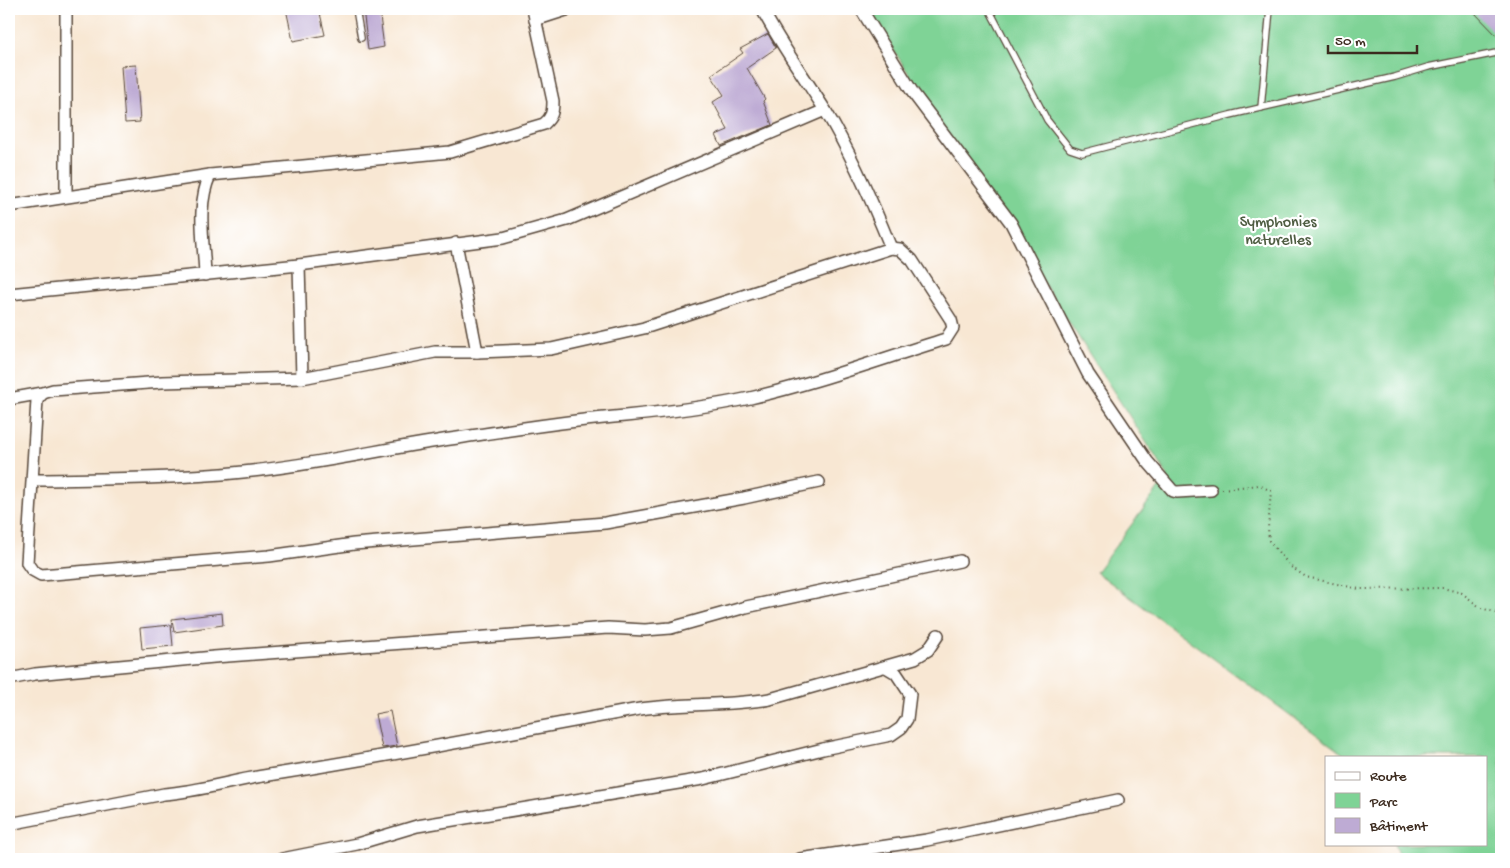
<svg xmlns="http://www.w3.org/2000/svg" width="1510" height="868" viewBox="0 0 1510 868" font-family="'Gochi Hand',sans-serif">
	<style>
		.green { fill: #7fd396; stroke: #5d7e5a }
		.building { fill: #beabd4 }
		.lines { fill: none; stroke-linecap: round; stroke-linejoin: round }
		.lane-casing { stroke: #574639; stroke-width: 8 }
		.street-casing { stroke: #574639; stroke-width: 14 }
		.path { stroke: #574639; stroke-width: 2; stroke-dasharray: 1 4; stroke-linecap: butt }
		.lane { stroke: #fff; stroke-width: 5.5 }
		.street { stroke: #fff; stroke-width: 11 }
		.labels { text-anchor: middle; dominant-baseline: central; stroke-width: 4.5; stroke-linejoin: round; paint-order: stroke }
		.park-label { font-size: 16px; fill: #4f5d42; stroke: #fff }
	</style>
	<rect width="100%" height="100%" fill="#fff"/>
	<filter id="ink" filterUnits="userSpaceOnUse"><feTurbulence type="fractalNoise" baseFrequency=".02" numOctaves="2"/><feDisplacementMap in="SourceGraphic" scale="10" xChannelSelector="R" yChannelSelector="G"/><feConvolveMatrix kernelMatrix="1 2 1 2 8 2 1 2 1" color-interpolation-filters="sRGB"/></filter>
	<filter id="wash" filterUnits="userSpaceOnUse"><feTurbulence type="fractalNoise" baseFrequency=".0096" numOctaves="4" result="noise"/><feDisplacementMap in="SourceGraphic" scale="20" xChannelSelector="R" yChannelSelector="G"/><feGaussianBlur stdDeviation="1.12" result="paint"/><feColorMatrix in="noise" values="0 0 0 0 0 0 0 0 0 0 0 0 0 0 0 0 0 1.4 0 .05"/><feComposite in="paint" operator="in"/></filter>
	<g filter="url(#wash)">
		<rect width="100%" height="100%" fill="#f8e7d3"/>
		<polygon class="green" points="867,9 1501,9 1501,859 1400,859 1394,844 1486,844 1486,757 1347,757 1096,572 1168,476"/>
		<g id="blocks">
			<g class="building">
				<polygon points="286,9 319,9 325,35 293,41"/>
				<polygon points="363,9 379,9 384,47 368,50"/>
				<polygon points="1471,9 1501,9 1501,40"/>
				<polygon points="768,34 776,48 747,68 765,99 763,101 772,125 721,146 716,135 728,130 713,102 724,95 711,75 743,53 740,49"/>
				<polygon points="136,65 140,122 125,123 121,66"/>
				<polygon points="222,613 223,625 174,632 172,619"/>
				<polygon points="171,625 173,646 142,649 140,628"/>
				<polygon points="390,711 397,746 382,748 375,714"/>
			</g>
		</g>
	</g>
	<g filter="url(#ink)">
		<use href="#blocks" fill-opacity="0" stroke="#574639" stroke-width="1"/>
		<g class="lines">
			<g class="lane-casing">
				<g id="lane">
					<polyline points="356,9 361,38"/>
					<polyline points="991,13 1047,120 1070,149 1082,153 1230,115 1395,77 1428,67 1501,52"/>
					<polyline points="1261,108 1270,9"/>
				</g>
			</g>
			<g class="street-casing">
				<g id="street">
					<path d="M762 9C780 44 804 76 825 110 851 153 872 201 891 248"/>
					<polyline points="861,9 913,93 1011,223 1088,374 1147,461 1173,491 1177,492 1211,490"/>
					<polyline points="535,20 569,9"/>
					<polyline points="66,196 66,9"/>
					<path d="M9 206 210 175 450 152 544 124C552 117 553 112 553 101L533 9"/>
					<polyline points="299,265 302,378 162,382 53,390 43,393 37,400 27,563 32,570 41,575 269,556 354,544 605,523 744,498 819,482"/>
					<path d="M205 275C204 242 196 206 210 175"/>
					<polyline points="9,294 299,265 503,238 567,220 825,110"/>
					<polyline points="302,378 435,352 477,352"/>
					<polyline points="9,399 43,393"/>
					<path d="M34 480C104 479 174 479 243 472 317 465 390 447 464 437 517 429 572 420 625 416 667 412 708 407 750 398 816 383 881 359 946 339L953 328 951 320 912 260 900 249 891 248 644 328 551 349 477 352 456 243"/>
					<polyline points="9,679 35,674 214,657 608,628 645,630 671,628 746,607 960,561"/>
					<path d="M9 824 164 794C200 791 234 780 269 775 391 756 512 732 634 710 680 702 725 707 770 699L915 658 928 650 938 635"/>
					<polyline points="282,859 357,844 417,826 703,779 823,749 891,735 901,728 907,719 910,694 896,673 886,667"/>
					<polyline points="800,859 927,840 1118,800"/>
				</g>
			</g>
			<polyline class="path" points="1222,489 1259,485 1271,491 1268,528 1269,541 1291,567 1306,577 1359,589 1443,588 1462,593 1481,608 1501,614"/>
			<use href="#lane" class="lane"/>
			<use href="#street" class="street"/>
		</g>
	</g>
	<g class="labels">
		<g class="park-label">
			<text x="1278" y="223">Symphonies<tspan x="1278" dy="18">naturelles</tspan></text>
		</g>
	</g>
	<rect width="1510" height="868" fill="none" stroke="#fff" stroke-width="30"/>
	<rect x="1325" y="756" width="162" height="90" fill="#ffffff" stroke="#b1aaa5"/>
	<rect x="1335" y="772" width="25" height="8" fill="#ffffff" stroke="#b1aaa5"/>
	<text x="1370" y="780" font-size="15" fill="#3b2a1e">Route</text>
	<rect x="1335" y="793" width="25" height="15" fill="#7fd396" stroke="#b1aaa5"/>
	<text x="1370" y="806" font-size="15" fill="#3b2a1e">Parc</text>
	<rect x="1335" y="818" width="25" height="15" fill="#beabd4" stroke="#b1aaa5"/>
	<text x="1370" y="830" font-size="15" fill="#3b2a1e">Bâtiment</text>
	<path d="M1328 45v8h89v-8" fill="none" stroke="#3b2a1e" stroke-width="2.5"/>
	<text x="1335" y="45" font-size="15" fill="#3b2a1e" stroke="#ffffff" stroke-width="4" paint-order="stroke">50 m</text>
</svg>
